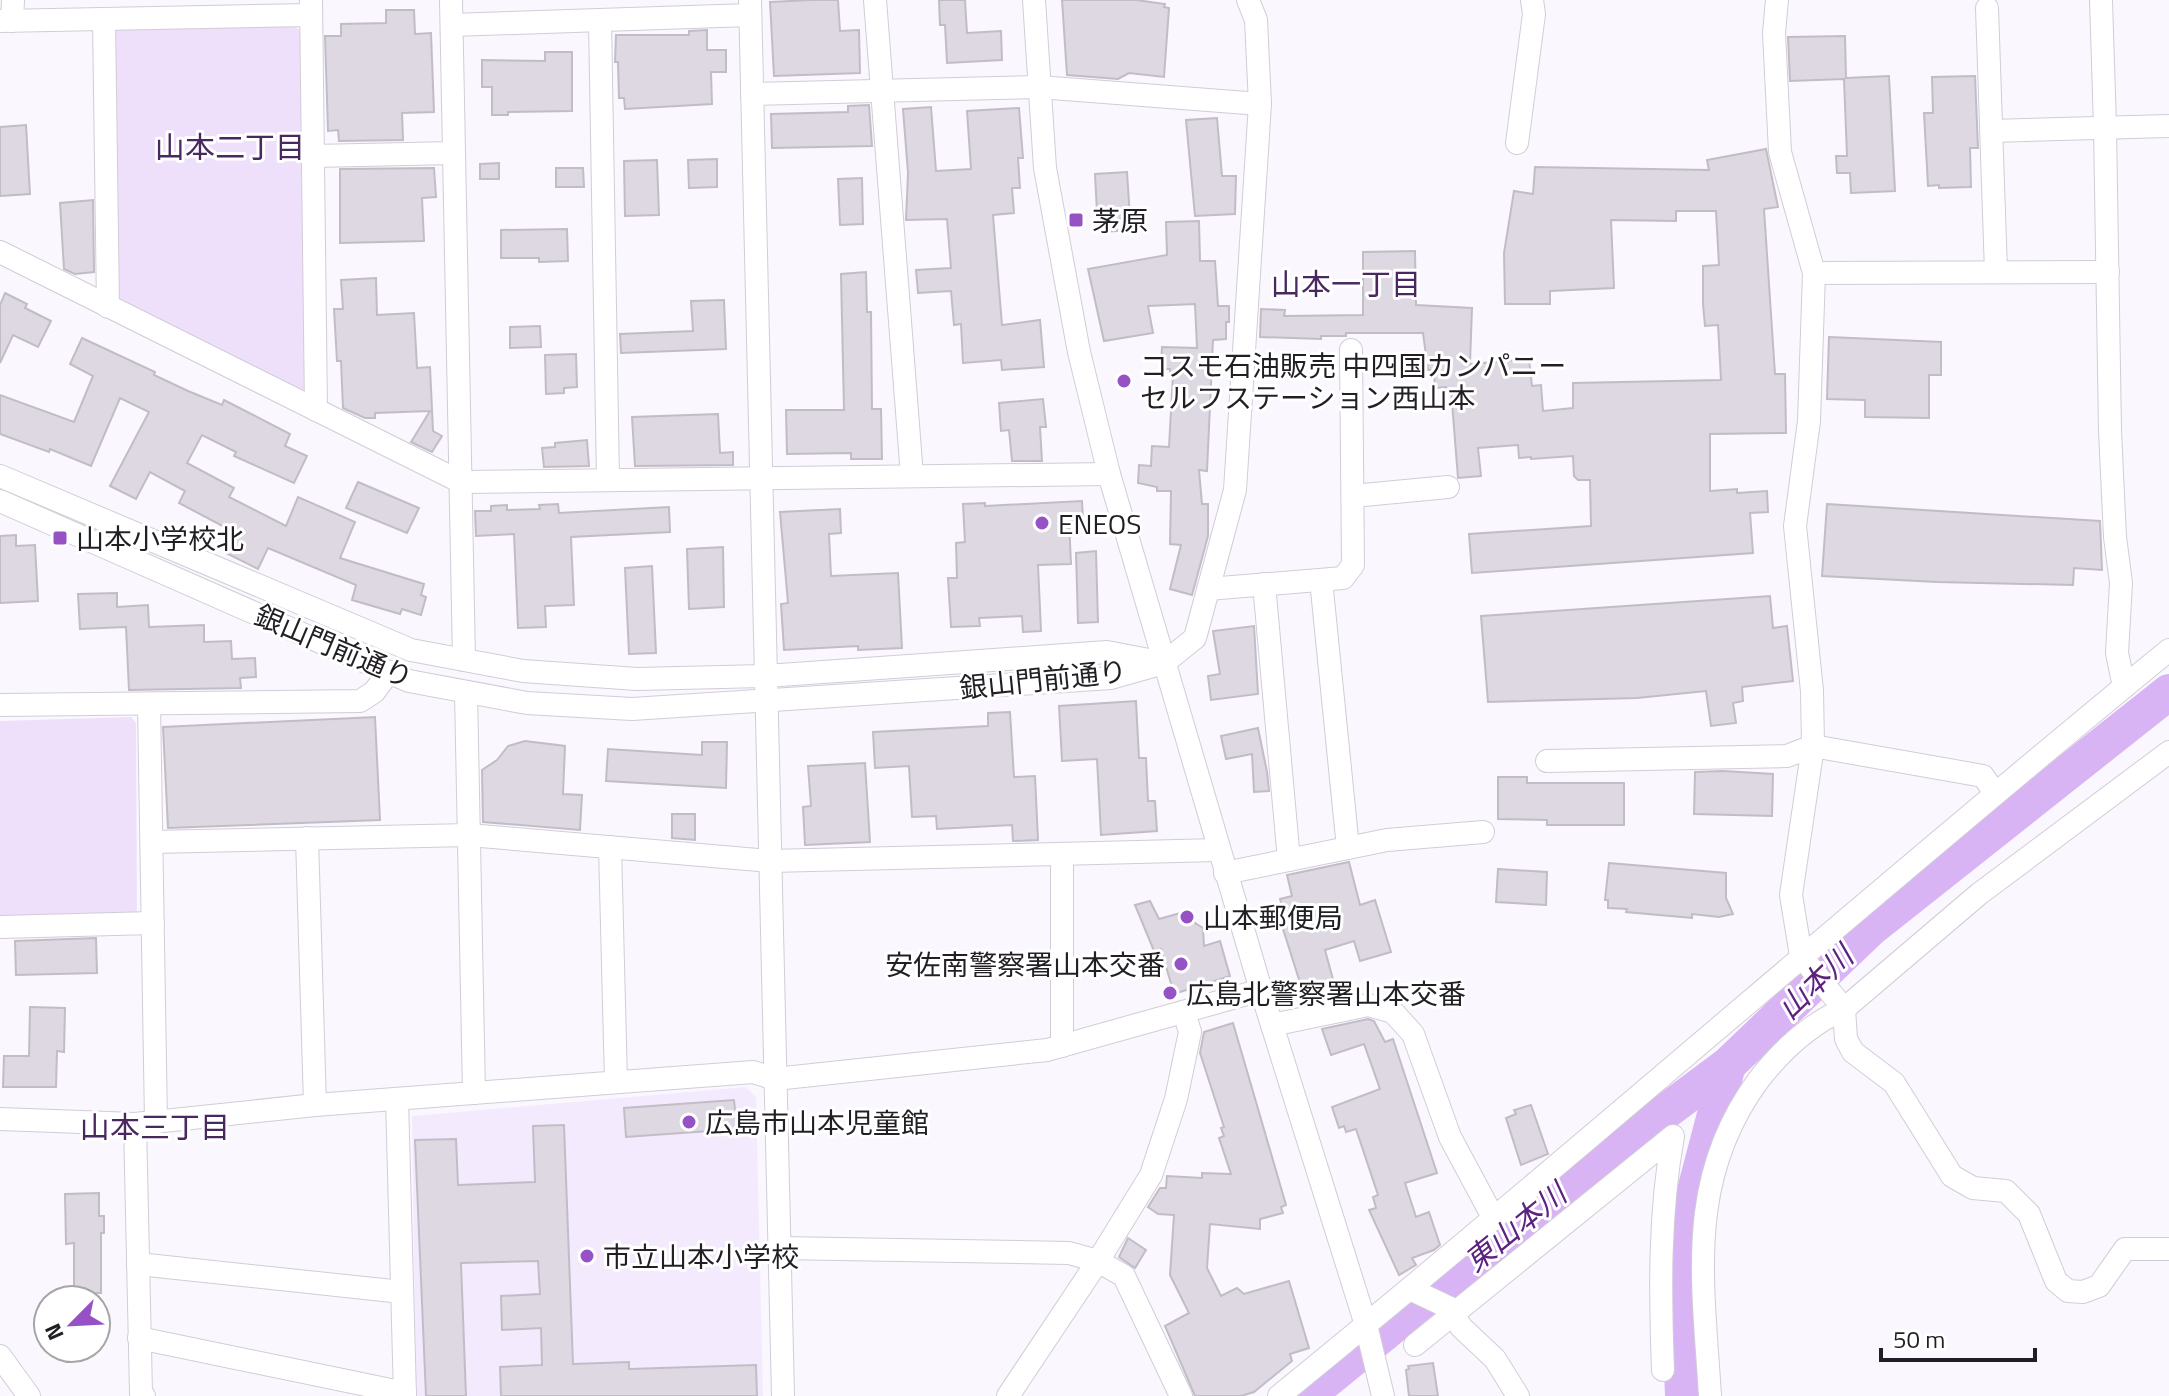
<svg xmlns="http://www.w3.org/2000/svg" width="2169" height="1396" viewBox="0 0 2169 1396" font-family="'Titillium Web','Noto Sans JP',sans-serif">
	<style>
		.built { fill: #f4eafd }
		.green { fill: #eee0fb }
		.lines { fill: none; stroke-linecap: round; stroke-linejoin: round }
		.river { stroke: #d8b4f5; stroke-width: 36 }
		.building { fill: #ded8e3; stroke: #c2bcc7; stroke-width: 2 }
		.minor-casing { stroke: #d2ccd7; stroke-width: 24 }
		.minor { stroke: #fff; stroke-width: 22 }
		.poi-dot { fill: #9651c5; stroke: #fff; stroke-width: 3 }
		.labels { text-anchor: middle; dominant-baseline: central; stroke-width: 6; stroke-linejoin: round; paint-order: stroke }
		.poi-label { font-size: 28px; fill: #221f24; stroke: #fff; text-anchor: start }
		.street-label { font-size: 28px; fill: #221f24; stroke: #fff }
		.neighbourhood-label { font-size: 30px; fill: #492860; stroke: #fff }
		.water-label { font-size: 30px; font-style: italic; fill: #5c227f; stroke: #fff }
	</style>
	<rect width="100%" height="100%" fill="#faf7fe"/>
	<polygon class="built" points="746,1087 756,1097 763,1396 416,1396 412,1116"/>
	<g class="green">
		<polygon points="293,24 300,31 307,387 299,393 121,302 116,288 111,36 117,28"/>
		<polygon points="131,717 136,723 137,916 0,924 0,721"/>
	</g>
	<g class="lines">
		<g class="river">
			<polyline points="1307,1396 1560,1190 1728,1065 1870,929 2169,692"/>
			<polyline points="1683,1396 1678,1255 1728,1065"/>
		</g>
	</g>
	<g class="building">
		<polygon points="811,0 838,0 840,31 859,30 860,73 774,76 770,2"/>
		<polygon points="939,0 965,0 967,33 1001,31 1002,60 947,63 945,25 940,25"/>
		<polygon points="1062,0 1136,0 1165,4 1164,7 1169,8 1164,77 1129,73 1118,79 1067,75"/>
		<polygon points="386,10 414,10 415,34 431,33 434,112 402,113 403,140 339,141 338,130 328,131 325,36 341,36 341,24 386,23"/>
		<polygon points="707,30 707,50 726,50 726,72 711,72 712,104 625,109 624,98 619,98 618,62 615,62 616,35 689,35 689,31"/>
		<polygon points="1845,36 1846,78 1889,76 1895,191 1851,193 1850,173 1837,173 1836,156 1847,156 1844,79 1790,81 1788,37"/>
		<polygon points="545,52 572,52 572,111 508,112 508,115 492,115 492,87 482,87 482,60 545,61"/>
		<polygon points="1975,76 1978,148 1970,148 1971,187 1939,188 1939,185 1928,186 1924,113 1933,113 1932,77"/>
		<polygon points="869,105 872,146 772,148 771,114 848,112 848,106"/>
		<polygon points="931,107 936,171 971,169 967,111 1019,108 1023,158 1018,158 1020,188 1012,188 1014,213 993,215 1002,325 1040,320 1044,367 1002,370 1001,360 963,363 961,324 954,325 951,291 918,293 916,270 951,268 947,219 906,220 908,173 903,109"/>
		<polygon points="1217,118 1222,176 1236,176 1235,214 1195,216 1186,120"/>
		<polygon points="26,125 30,194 0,196 0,127"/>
		<polygon points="1766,149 1778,207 1764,209 1775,374 1785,374 1786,433 1710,434 1710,491 1737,489 1737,493 1767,491 1768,512 1750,513 1753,553 1472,573 1469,534 1591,526 1590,480 1578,480 1574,476 1573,456 1531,459 1531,457 1519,458 1518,445 1478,448 1481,476 1458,478 1451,390 1447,391 1446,387 1435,388 1434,370 1428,370 1423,333 1346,333 1346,336 1321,336 1321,339 1260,337 1261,309 1285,310 1284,316 1363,315 1363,252 1415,251 1416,305 1472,308 1470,364 1529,359 1532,386 1541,385 1543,411 1573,408 1573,383 1721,380 1718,325 1705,326 1703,304 1703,266 1719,265 1716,211 1676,211 1676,221 1611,220 1614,288 1550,291 1550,304 1505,304 1504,253 1514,191 1533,194 1535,167 1709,170 1707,160"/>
		<polygon points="717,159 717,187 689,188 688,160"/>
		<polygon points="657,160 659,215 625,216 624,161"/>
		<polygon points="499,163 499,179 480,179 480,164"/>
		<polygon points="434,168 436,197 422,198 424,241 340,243 340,169"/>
		<polygon points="556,168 583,168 584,187 556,187"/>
		<polygon points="1127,172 1130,218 1116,219 1117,231 1098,232 1095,174"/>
		<polygon points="862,178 863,224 840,225 838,179"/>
		<polygon points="93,200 94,272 75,274 64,269 60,203"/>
		<polygon points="1199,221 1200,261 1215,261 1218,306 1229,306 1229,322 1226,322 1226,339 1213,340 1207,471 1199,470 1202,504 1208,504 1208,536 1192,595 1170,589 1181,545 1170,544 1171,491 1157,491 1157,487 1138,483 1139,465 1151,466 1152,446 1169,447 1173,374 1170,374 1170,369 1163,369 1161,366 1162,347 1197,348 1195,304 1148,306 1153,333 1104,341 1088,269 1167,255 1166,222"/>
		<polygon points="567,229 568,261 539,262 539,258 501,258 501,230"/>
		<polygon points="866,272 867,312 871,312 872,409 881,409 882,459 851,459 851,453 787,454 786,410 844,410 841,274"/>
		<polygon points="376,278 377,315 414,313 417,368 430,367 433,431 442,436 432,452 411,442 430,411 375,413 375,418 365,418 343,408 341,361 337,361 334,309 343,309 341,280"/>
		<polygon points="5,293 27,304 25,308 51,321 38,347 13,335 0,363 0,305"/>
		<polygon points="724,300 726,349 621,353 620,334 693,331 691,301"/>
		<polygon points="540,326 541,347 510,348 510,327"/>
		<polygon points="1829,337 1941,342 1941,375 1929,375 1929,418 1865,417 1865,400 1827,399"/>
		<polygon points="82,338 155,372 154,375 188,391 222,405 224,400 290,434 285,446 307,456 294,483 234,456 236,452 202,435 187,463 234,488 229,497 286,526 298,497 355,522 340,558 424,584 421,595 426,597 421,615 402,609 400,614 352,600 356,585 268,548 258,569 224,552 234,532 179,503 185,491 150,472 136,499 110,486 149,412 120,398 91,466 50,449 49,452 0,434 0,395 74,422 93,376 70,364"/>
		<polygon points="576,354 577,387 564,388 564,393 546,394 545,355"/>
		<polygon points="1043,399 1046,427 1040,427 1042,461 1012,461 1009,430 1001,431 999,403"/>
		<polygon points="718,414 720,453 733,452 733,465 635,466 632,417"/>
		<polygon points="587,440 589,466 544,467 542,448 555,447 555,443"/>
		<polygon points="358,482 419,508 407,533 346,508"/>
		<polygon points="1082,501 1083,520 1069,521 1071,564 1038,565 1041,631 1023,632 1022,616 979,618 980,626 951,627 948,578 957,578 956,543 965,542 963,504 985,503 985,506"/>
		<polygon points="558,504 559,513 669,507 670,532 571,537 574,605 545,606 546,627 518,628 514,534 476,536 475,511 491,511 491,506 507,505 507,510 540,509 539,505"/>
		<polygon points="1827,504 2100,521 2102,570 2074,568 2073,585 1937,582 1822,576"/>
		<polygon points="840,509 841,533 829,534 831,576 898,573 902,648 858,650 858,646 784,650 781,604 788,603 780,512"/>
		<polygon points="16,535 16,546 35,545 38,601 0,603 0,536"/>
		<polygon points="723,547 724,607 689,609 687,549"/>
		<polygon points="1096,551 1098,622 1078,623 1076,553"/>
		<polygon points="652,566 656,653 629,654 625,568"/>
		<polygon points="117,593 117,607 148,605 149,627 204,625 204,642 231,641 232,659 255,658 256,677 240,678 241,688 129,690 126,627 80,629 78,594"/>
		<polygon points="1770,596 1773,628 1787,626 1793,681 1742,687 1743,701 1733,703 1736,723 1711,726 1706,691 1637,698 1488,702 1481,616"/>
		<polygon points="1254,626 1258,694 1211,700 1208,676 1220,674 1213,631"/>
		<polygon points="1136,701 1139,758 1146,758 1148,801 1155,801 1157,831 1101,835 1097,759 1062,761 1059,706"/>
		<polygon points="1010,712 1014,777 1035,776 1038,840 1013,841 1012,825 937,829 936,816 912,817 909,766 875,768 873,732 988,726 988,713"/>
		<polygon points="375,717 380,820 168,828 163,727"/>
		<polygon points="1258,728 1267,772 1269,791 1254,792 1252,754 1226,759 1221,736"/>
		<polygon points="525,741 565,746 563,794 582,795 580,830 483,822 482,770 497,760 508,746"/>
		<polygon points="702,742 727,742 726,788 606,781 608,749 702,755"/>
		<polygon points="865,763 870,842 805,845 803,807 811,806 808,766"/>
		<polygon points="1723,771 1773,774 1772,816 1694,814 1695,772"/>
		<polygon points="1498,777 1527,777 1527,783 1624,783 1624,825 1547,825 1547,820 1498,819"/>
		<polygon points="672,814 695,814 695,840 672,838"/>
		<polygon points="1349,862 1360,905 1375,900 1391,952 1360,961 1354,941 1325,950 1334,983 1303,992 1283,929 1287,924 1280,899 1292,896 1287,875"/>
		<polygon points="1609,863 1726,873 1726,898 1733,914 1719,917 1692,914 1692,918 1626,912 1627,909 1608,908 1608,900 1605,900"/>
		<polygon points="1498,869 1547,872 1546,905 1496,902"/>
		<polygon points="1150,901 1159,919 1191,910 1195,923 1203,928 1204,946 1220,941 1230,976 1174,994 1161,949 1154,951 1135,905"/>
		<polygon points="96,938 97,973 16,975 15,941"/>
		<polygon points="30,1007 65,1008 64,1052 57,1051 56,1087 3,1087 4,1056 29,1056"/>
		<polygon points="1368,1019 1374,1021 1385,1042 1393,1039 1437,1173 1405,1183 1416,1217 1429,1212 1440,1245 1434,1250 1412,1258 1416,1265 1399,1275 1369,1210 1376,1208 1373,1197 1378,1195 1356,1129 1346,1132 1344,1126 1339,1128 1332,1107 1380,1089 1364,1044 1331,1055 1322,1029"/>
		<polygon points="1233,1023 1286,1205 1281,1207 1283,1213 1260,1219 1260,1229 1210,1224 1207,1268 1221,1296 1237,1288 1244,1294 1289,1281 1309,1348 1290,1354 1292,1361 1254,1392 1241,1396 1195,1396 1165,1326 1189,1313 1170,1275 1174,1215 1158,1214 1148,1207 1160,1188 1166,1188 1167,1176 1202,1178 1202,1173 1231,1174 1219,1138 1224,1136 1221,1128 1224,1127 1200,1053 1204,1032"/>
		<polygon points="734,1100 737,1129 626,1137 624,1108"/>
		<polygon points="1531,1105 1548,1154 1521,1165 1506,1118 1516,1114 1514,1110"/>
		<polygon points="564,1125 573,1364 629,1362 629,1369 756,1365 757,1396 501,1396 500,1367 542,1365 541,1328 502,1330 501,1296 540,1294 538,1261 461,1263 466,1396 426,1396 415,1140 456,1139 458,1185 535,1182 533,1126"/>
		<polygon points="99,1193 99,1216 104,1216 104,1233 101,1233 101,1293 74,1293 74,1243 66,1244 65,1194"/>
		<polygon points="1128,1238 1146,1250 1135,1268 1119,1257"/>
		<polygon points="1433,1363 1438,1396 1409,1396 1406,1370 1409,1369 1408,1366"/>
	</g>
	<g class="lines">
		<g class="minor-casing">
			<g id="minor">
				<polyline points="311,0 316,410"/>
				<polyline points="451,0 464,660"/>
				<polyline points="750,0 783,1396"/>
				<polyline points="875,0 912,476"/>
				<polyline points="1034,0 1045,168 1079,352 1109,474 1261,990 1366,1325 1383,1396"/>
				<polyline points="1777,0 1774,33 1780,152 1814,273 1809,421 1795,526 1812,691 1813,746 1791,895 1801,956 1844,1009 1846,1039 1853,1052 1894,1083 1952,1176 1973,1188 2006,1191 2029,1214 2056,1281 2068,1291 2083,1292 2099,1286 2125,1249 2169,1249"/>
				<polyline points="2101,0 2105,127 2110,431 2115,537 2121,583 2117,653 2124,687"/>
				<polyline points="1987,8 1996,272"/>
				<polyline points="104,20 108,307"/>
				<polyline points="600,20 608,480"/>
				<polyline points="0,21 311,15"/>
				<polyline points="12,21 13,0"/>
				<polyline points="452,25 750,15"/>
				<polyline points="752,94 1039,87 1260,104"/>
				<polyline points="1992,131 2169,126"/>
				<polyline points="1517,143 1534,14 1532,0"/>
				<polyline points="313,156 454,153"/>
				<polyline points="0,252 461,482 1109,474"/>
				<polyline points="1814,273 2108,272"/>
				<polyline points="0,476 411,650 523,671 637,679 766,676 1107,652 1159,662"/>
				<polyline points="1353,496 1448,487"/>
				<polyline points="0,501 409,681 527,703 632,709 788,699 1111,678 1164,663 1195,638 1235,490 1260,104 1256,20 1248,0"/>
				<polyline points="1321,580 1348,848"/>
				<polyline points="1264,584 1289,860"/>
				<polyline points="1208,589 1343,578 1353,565 1351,350"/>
				<polyline points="466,692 474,1093"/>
				<polyline points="0,705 360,701 374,692 389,672"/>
				<polyline points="149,705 156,1122"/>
				<polyline points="1547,761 1787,756 1813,746 1983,776 1995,793"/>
				<polyline points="307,838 315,1105"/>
				<polyline points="152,842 469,835 770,861 1218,850"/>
				<polyline points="610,847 616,1082"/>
				<polyline points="1062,854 1062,1046"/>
				<polyline points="1225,873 1387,840 1483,832"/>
				<polyline points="0,927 153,923"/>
				<polyline points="1272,1025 1368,1005 1393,1012 1413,1034 1450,1137 1494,1219"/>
				<polyline points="397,1099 405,1396"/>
				<polyline points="0,1119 135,1124 315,1105 753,1072 775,1079 1047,1050 1261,990"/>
				<polyline points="135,1124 141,1393 144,1396"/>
				<polyline points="779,1248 1069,1253 1098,1261 1124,1276 1181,1396"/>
				<polyline points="138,1264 402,1292"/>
				<polyline points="1410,1289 1450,1308 1461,1327 1495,1359 1518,1396"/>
				<polyline points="139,1338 405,1393"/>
				<path d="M1415 1345 1673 1136C1659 1214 1660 1291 1663 1370"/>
				<polyline points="0,1356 29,1396"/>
				<polyline points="1008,1396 1098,1261 1151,1175 1176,1099 1190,1032 1184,1012"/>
				<path d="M1279 1396C1579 1152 1869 895 2169 650"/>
				<path d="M1710 1396C1703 1279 1685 1178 1760 1078 1783 1049 1810 1024 1844 1009L1979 894 2169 752"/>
			</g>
		</g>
		<use href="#minor" class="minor"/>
	</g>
	<g class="poi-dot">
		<rect x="1068" y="212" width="16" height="16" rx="4"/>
		<circle cx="1124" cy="381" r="8"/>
		<circle cx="1042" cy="523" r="8"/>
		<rect x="52" y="530" width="16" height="16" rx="4"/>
		<circle cx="1187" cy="917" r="8"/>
		<circle cx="1181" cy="964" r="8"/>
		<circle cx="1170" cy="993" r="8"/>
		<circle cx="689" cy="1122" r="8"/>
		<circle cx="587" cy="1256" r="8"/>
	</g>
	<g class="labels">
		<g class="poi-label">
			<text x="1092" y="220">茅原</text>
			<text x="1140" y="365">コスモ石油販売 中四国カンパニー<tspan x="1140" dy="32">セルフステーション西山本</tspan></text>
			<text x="1058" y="523">ENEOS</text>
			<text x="76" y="538">山本小学校北</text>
			<text x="1203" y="917">山本郵便局</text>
			<text x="1165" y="964" text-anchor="end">安佐南警察署山本交番</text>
			<text x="1186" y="993">広島北警察署山本交番</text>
			<text x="705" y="1122">広島市山本児童館</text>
			<text x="603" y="1256">市立山本小学校</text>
		</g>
		<g class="street-label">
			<text transform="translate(334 646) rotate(23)">銀山門前通り</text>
			<text transform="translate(1043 679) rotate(-6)">銀山門前通り</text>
		</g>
		<g class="neighbourhood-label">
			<text x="230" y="147">山本二丁目</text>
			<text x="1346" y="284">山本一丁目</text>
			<text x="155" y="1127">山本三丁目</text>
		</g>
		<g class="water-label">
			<text transform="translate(1815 982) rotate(-44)">山本川</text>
			<text transform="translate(1515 1227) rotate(-39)">東山本川</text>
		</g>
	</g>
	<g transform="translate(72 1324) rotate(246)"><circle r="38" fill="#ffffff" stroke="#a7a5a7" stroke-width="2"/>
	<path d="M0-6L14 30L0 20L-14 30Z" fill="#9651c5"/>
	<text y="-12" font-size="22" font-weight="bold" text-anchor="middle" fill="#221f24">N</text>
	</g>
	<path d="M1881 1348v12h154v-12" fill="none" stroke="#221f24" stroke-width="4"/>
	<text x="1893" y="1348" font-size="24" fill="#221f24" stroke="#ffffff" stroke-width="6" paint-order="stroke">50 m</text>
</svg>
